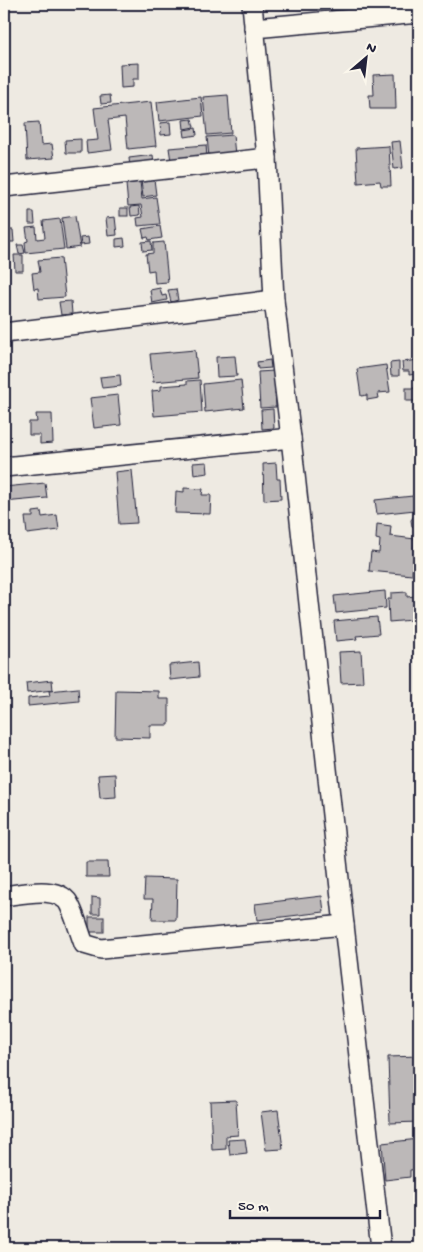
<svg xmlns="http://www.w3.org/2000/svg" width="423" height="1252" viewBox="0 0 423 1252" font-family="'Gochi Hand',sans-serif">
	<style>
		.building { fill: #bcb8b8; stroke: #22223b }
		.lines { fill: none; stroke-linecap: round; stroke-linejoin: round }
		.minor-casing { stroke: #22223b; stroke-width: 22 }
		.minor { stroke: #fbf7ec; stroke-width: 19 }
	</style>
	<rect width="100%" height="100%" fill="#eeeae2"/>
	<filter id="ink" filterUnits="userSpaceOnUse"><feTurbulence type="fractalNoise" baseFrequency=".02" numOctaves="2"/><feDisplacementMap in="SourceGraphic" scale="10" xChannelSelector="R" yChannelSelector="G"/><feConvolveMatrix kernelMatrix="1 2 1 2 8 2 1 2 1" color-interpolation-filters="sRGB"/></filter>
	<g filter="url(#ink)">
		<g class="building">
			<rect x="325" y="4" width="24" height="3"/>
			<polygon points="139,63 139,79 133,79 133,87 121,88 120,64"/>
			<polygon points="395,74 396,109 370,109 369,95 374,95 373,75"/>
			<polygon points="110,95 111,103 101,104 100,96"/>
			<polygon points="228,95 231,133 207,135 203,97"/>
			<polygon points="201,97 203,116 159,121 157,102"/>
			<polygon points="151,102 156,146 128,149 125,118 108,120 112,150 87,153 86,141 98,140 94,108"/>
			<polygon points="192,119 194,127 184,129 183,120"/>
			<polygon points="39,122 41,145 52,144 54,158 27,160 25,123"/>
			<polygon points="170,122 171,134 161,135 160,123"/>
			<polygon points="196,128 197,135 185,137 184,130"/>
			<polygon points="233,135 235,155 209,157 207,137"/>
			<polygon points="81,139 81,153 66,153 65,140"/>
			<polygon points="400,141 403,168 394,169 391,142"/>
			<polygon points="206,145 207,157 171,161 169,148"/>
			<polygon points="389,146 391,186 381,186 380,181 358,183 356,148"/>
			<polygon points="153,155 154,164 130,167 129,158"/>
			<polygon points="154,179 156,195 143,197 141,180"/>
			<polygon points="140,182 142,199 156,197 160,224 138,226 137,218 143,217 141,205 128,206 126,184"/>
			<polygon points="139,206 140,215 131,216 130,207"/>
			<rect x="120" y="208" width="8" height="8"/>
			<polygon points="29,212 34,212 35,224 29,224"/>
			<polygon points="75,216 80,247 66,249 62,218"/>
			<polygon points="115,217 117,235 108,236 106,218"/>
			<polygon points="60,219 64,249 26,253 25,242 28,241 26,228 36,227 37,239 45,238 43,221"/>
			<polygon points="160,226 162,238 149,240 148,237 144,238 142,229"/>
			<polygon points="4,230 13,230 14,242 4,242"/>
			<polygon points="88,237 89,244 81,245 80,238"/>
			<polygon points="124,238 125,246 116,247 116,239"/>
			<polygon points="151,241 152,250 143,251 142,242"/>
			<polygon points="164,242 168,282 155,283 154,270 148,271 146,254 153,253 153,243"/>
			<polygon points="17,245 23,245 25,253 19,254"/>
			<polygon points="14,255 23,255 23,271 15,271"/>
			<polygon points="61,258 65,297 39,299 38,288 34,289 32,273 40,272 38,260"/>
			<polygon points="160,288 162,296 166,295 167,300 152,303 150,290"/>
			<polygon points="176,289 178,300 171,302 168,290"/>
			<polygon points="71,301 72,314 61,315 59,302"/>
			<polygon points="195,350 198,378 153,382 150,354"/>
			<polygon points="235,356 237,376 217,377 216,357"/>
			<polygon points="270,360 271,368 258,369 257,362"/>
			<polygon points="419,360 419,370 415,371 416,374 409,375 409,371 403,371 402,362"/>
			<polygon points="399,362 399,376 391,376 390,363"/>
			<polygon points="386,365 390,392 378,393 379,398 367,400 367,395 361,396 357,369"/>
			<polygon points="274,371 276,407 260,408 258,372"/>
			<polygon points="120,375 121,386 102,388 100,377"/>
			<polygon points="200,380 202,412 154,416 152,391 161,390 161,386 187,384 187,381"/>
			<polygon points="241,380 244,408 205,412 203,384"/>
			<rect x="406" y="388" width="13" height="13"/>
			<polygon points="118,395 121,425 94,428 90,398"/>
			<polygon points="273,409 274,428 262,429 261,410"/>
			<polygon points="36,414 52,414 53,443 40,444 40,435 29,435 29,422 37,422"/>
			<polygon points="207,462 208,473 194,475 193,463"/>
			<polygon points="276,463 277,479 280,479 281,499 264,500 263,464"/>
			<polygon points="132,470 137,523 119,524 115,472"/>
			<polygon points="45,483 47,498 4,502 4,487"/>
			<polygon points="184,488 203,489 202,495 211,495 210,514 175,513 176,491 184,492"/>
			<polygon points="413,496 415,510 377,514 375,500"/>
			<polygon points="41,511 42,517 57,515 59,530 27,534 25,517 33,517 33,512"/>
			<polygon points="418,514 419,530 418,530 412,526 411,520 414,516"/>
			<polygon points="377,524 391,526 390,536 415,539 412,575 369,571 371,552 379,553 380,540 376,539"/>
			<polygon points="385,591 386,608 336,613 334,596"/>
			<polygon points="407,592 407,597 415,596 416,615 412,615 412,620 389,622 388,599 391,599 391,593"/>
			<polygon points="377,617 379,634 356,636 357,639 336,641 334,621"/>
			<polygon points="361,651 363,682 341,683 339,652"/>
			<polygon points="198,662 199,677 170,680 169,665"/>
			<polygon points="52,680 53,690 27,693 26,683"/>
			<polygon points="78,688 79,701 28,706 28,698 50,696 49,691"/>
			<polygon points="116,690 159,691 159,699 169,699 169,725 150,725 150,738 115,737"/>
			<polygon points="115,774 116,797 100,798 98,775"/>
			<polygon points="86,862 108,862 109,877 86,877"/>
			<polygon points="145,878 177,879 176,920 152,920 153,899 144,899"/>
			<polygon points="322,896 324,912 257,920 255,904"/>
			<polygon points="92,897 100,898 100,914 92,914"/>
			<rect x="89" y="917" width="15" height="15"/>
			<polygon points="419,1056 419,1122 390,1123 388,1057"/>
			<polygon points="236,1100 238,1135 226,1136 226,1149 212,1150 210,1101"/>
			<polygon points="278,1110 283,1149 266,1150 261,1112"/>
			<polygon points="245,1139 247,1153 230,1155 228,1140"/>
			<polygon points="419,1139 419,1169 410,1170 410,1177 385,1180 382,1143"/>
		</g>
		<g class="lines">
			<g class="minor-casing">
				<g id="minor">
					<polyline points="252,4 267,158 274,300 291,438 344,925 381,1248"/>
					<polyline points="254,28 419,13"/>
					<polyline points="4,187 267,158"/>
					<polyline points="4,333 274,300"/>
					<polyline points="4,467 291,438"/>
					<path d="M4 896C22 894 61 884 70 906 76 918 79 931 84 944L101 949 344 925"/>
				</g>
			</g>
			<use href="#minor" class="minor"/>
		</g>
	</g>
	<rect width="423" height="1252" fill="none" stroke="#fbf7ec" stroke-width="20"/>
	<rect x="10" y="10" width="403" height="1232" fill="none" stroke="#22223b" stroke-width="2" filter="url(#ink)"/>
	<g transform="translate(366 58) rotate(28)" stroke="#fbf7ec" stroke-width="4" paint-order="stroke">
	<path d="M0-4L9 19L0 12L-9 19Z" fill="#22223b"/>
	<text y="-8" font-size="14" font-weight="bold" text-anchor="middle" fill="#22223b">N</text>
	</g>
	<path d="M230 1210v8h150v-8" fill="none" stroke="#22223b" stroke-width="2.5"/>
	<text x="238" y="1210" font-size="15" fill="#22223b" stroke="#fbf7ec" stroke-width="4" paint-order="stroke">50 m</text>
</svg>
